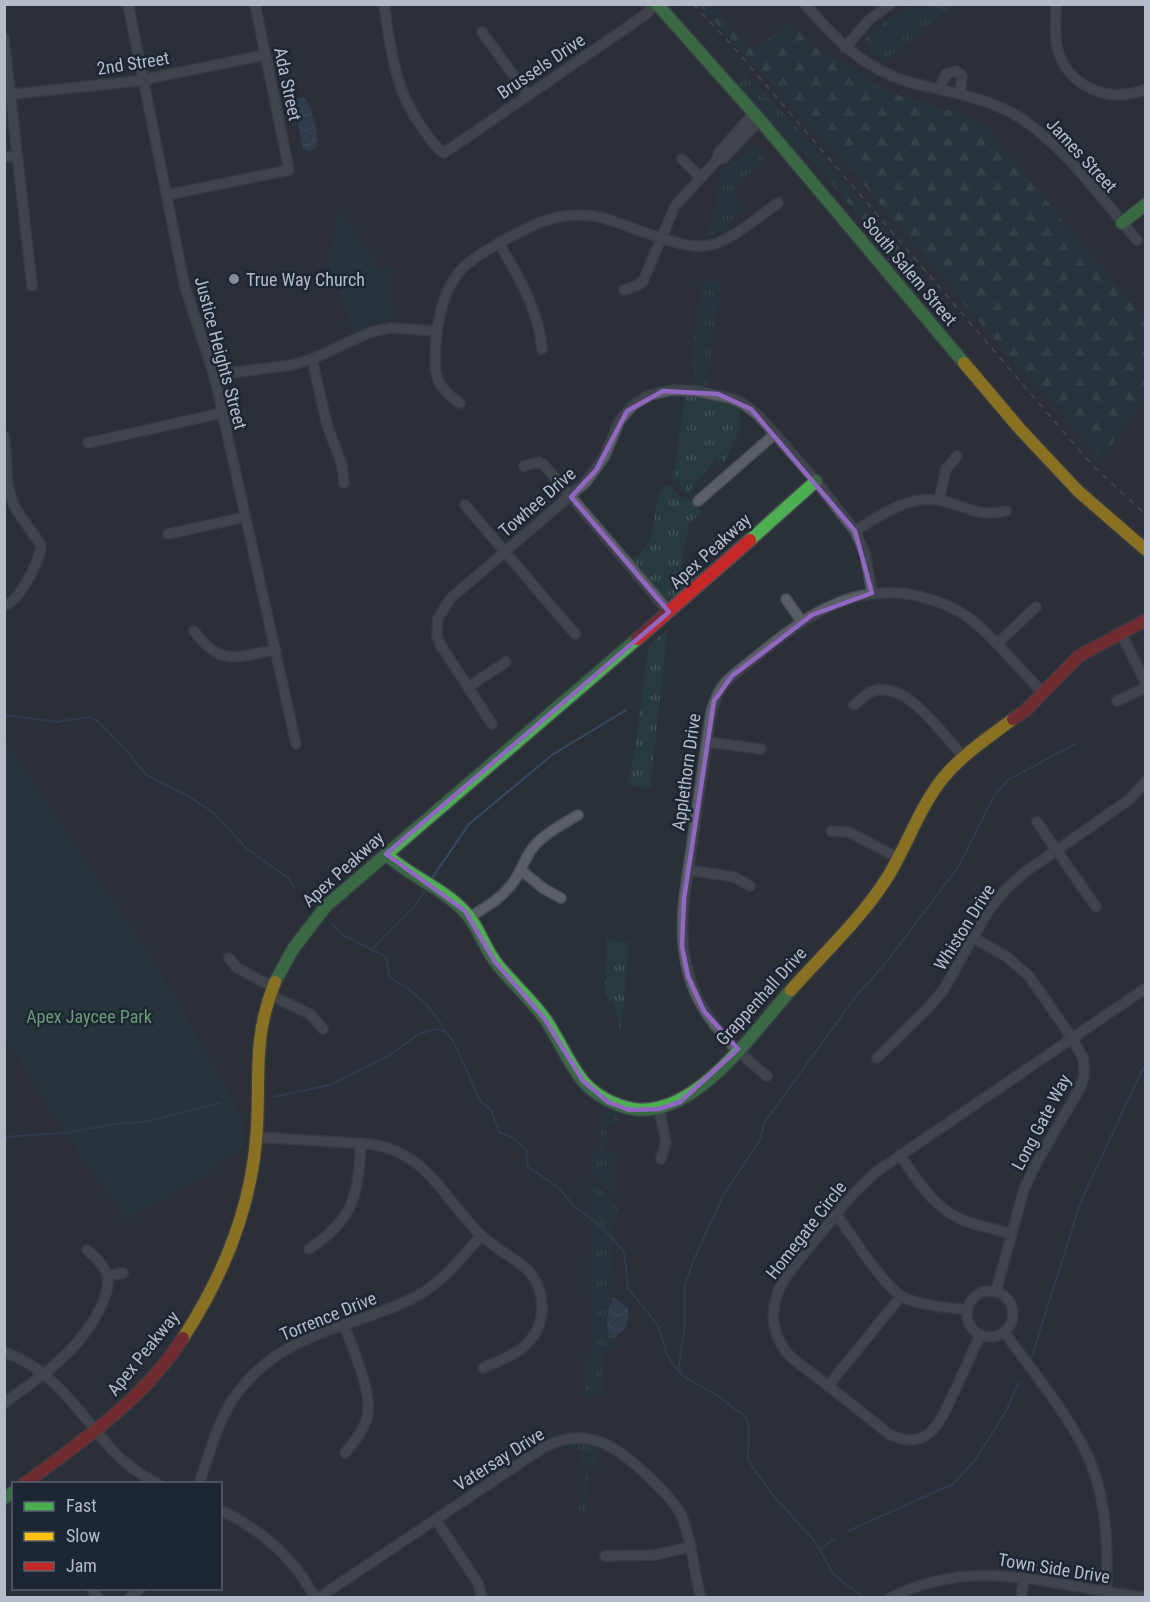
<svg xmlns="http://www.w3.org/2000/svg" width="1150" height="1602" viewBox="0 0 1150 1602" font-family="'Roboto Condensed',sans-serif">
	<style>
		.grass { fill: url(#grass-tufts) }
		.forest { fill: url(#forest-firs) }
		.green { fill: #273a3e }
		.water { fill: url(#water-waves) }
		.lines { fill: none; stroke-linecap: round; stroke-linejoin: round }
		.stream { stroke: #384963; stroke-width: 2 }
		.street-casing { stroke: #484c53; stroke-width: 12 }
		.fast-casing { stroke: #484c53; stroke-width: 15 }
		.slow-casing { stroke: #484c53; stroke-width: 15 }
		.jam-casing { stroke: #484c53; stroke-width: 15 }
		.street { stroke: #5a5e66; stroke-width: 9 }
		.fast { stroke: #4caf50; stroke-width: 12 }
		.slow { stroke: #ffc107; stroke-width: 12 }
		.jam { stroke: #c62828; stroke-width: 12 }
		.rail { stroke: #595d64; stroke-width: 2; stroke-dasharray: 6 6; stroke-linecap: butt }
		.marked { fill: none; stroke: #9266c3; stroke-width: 4.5; stroke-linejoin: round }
		.poi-dot { fill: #848b96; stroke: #1d2633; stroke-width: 2 }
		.labels { text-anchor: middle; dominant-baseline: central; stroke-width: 5; stroke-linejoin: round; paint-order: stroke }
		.street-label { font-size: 18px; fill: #b4bcc9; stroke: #1d2633 }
		.poi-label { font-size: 18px; fill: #b4bcc9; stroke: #1d2633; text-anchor: start }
		.park-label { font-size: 18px; fill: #6b9a76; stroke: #1d2633 }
	</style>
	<defs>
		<pattern id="grass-tufts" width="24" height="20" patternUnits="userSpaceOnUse" patternTransform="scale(1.5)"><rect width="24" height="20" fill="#273a3e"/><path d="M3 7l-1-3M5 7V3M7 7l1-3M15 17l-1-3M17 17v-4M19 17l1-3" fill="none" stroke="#445559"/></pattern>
		<pattern id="forest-firs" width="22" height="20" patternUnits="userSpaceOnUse" patternTransform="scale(1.5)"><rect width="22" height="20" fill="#273a3e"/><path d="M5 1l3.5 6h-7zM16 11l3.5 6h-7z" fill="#445559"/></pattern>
		<pattern id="water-waves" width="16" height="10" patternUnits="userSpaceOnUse" patternTransform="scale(1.5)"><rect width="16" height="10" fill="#384963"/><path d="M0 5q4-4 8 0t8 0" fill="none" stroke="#526178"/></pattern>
	</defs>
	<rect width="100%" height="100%" fill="#2a3038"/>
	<g class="grass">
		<polygon points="676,5 680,5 804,135 796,142 802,151 801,161 737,85 744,81"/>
		<polygon points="929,5 954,5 885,60 870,52 872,44 887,36"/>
		<polygon points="756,146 765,159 736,185 733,196 744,210 732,218 734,222 721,233 709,235 721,173 731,163"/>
		<polygon points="721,280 707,387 694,387 695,366 691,365 701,284"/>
		<polygon points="685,396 709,397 739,407 741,427 724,463 716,459 691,489 691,497 682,488 678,480 673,479"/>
		<path d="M664 486 672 487 681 498 692 501 701 513 689 523 680 574 704 570 678 595 667 600 661 596 632 560C637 555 645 549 648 542 658 524 652 503 664 486Z"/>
		<polygon points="668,628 650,789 627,783 634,757 648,647"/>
		<polygon points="607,936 611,940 629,943 621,1032 614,1004 605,995"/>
		<path d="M601 1103 618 1111 616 1124H607L605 1154 617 1152C618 1164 614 1182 613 1195L591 1175 592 1150 600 1154Z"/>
		<polygon points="590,1179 614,1203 618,1210 613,1223 609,1304 606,1329 609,1337 615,1338 616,1345 605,1353 603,1394 584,1395 586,1363 592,1356 593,1318 590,1281 592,1232"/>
		<polygon points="577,1443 599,1447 596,1467 589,1464 586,1498 587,1515 577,1508 580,1498 583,1498 585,1468 579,1467 580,1452 568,1446"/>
	</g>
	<g class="forest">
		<polygon points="699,5 711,5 753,51 791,22 815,47 894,94 950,111 987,128 1145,320 1145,395 1102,460 992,337 858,178"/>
		<polygon points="908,5 920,11 887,36 872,44 871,49 865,39 886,22 904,11"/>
		<polygon points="800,139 809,142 926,279 926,293 801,149 796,142"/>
	</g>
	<g class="green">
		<polygon points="340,210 379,268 392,270 393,320 372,322 354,332 328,260"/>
		<polygon points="5,740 159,970 245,1122 243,1145 200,1177 127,1220 78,1151 5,1038"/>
	</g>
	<g class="water">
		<path d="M296 98H305C312 110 320 135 316 148L310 151 303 150 293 101Z"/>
		<path d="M613 1297 628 1308C629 1323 626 1328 615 1338H609C605 1325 607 1309 613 1297Z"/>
	</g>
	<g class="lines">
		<g class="stream">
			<polyline points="4,715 57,722 90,717 100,723 129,753 145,774 193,799 214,813 246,848 288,878 294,888"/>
			<polyline points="430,881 469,824 552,755 626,710"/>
			<polyline points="332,924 343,935 386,957 390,978 406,987 426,1004 437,1018 455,1045 481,1102 491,1110 499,1132 513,1138 526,1149 528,1167 559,1188 575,1207 602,1227 624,1252 628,1288 659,1327 667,1355 675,1367 683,1376 715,1394 746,1417 749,1426 748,1460 771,1493 816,1543 833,1574 863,1597"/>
			<polyline points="372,949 415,906 426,889"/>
			<polyline points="273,1097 330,1085 388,1056 419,1034 436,1029 446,1032"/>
			<polyline points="4,1137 65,1133 115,1124 149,1121 220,1103"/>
			<polyline points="1031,1359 1081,1201 1143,1068 1146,1066"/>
			<polyline points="681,1373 679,1365 685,1323 685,1285 694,1259 724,1194 760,1140 764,1123 856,996 885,964 959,866 995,794 1008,780 1075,744"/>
			<polyline points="848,1531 953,1484 976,1459 1005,1413 1019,1382"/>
			<polyline points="820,1549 834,1539"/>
		</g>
		<g class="street-casing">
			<g id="street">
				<polyline points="128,4 185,287 214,375 296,744"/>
				<path d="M384 4C391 53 395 92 425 132 431 140 436 148 444 153L645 15 656 4"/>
				<path d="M805 4C835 39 864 69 909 82 946 92 984 96 1017 116 1061 142 1104 201 1137 240"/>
				<path d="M1056 4C1056 18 1054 33 1057 47 1066 86 1109 105 1146 89"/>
				<polyline points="482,32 528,95"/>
				<polyline points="4,38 32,286"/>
				<polyline points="845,48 869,20 890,4"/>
				<polyline points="939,89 946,74 956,71 962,76 960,94"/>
				<polyline points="4,95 137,81 265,55"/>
				<polyline points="4,157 17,156"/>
				<polyline points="682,159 701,178"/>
				<polyline points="717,160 724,158 760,120"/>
				<polyline points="167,195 289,170 255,4"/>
				<path d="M499 243C519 279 538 307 542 349"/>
				<polyline points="624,290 638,285 643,281 675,206 717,160 719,152 754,113"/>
				<polyline points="312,359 327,425 342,465 344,483"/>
				<polyline points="214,375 292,365 312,359 371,332 390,328 437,331"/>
				<path d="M460 403C433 386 434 371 436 341 438 318 443 295 456 276 466 262 481 254 496 245 530 225 562 208 603 218 629 225 679 249 704 246 728 244 758 217 778 203"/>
				<path d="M4 436C8 456 4 477 11 497 16 515 32 529 41 546 40 560 19 603 4 605"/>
				<polyline points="88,443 222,413"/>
				<polyline points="524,466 539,462 544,465 669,612"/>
				<polyline points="939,500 946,469 957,456"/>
				<polyline points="698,501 775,434"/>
				<polyline points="465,505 575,634"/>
				<path d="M855 531C881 515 906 496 937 500 965 504 974 518 1006 511"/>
				<polyline points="168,534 245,517"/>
				<polyline points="786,599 802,622"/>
				<path d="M194 631C222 668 235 656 276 650"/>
				<polyline points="1121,633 1146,683"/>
				<polyline points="997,644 1036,607"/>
				<polyline points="468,687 506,662"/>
				<polyline points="1117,701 1146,687"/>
				<path d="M854 705C861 700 868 691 877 690 909 684 943 735 963 756"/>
				<polyline points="492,724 440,644 437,636 438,618 451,598 586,482 604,457 620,420 633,405 650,395 672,390 697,391 730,398 742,403 759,416 816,481 855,531 865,553 872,593"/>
				<polyline points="707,742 761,749"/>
				<polyline points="1037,822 1096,907"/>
				<polyline points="831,831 849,832 898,858"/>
				<polyline points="521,870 544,889 561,898"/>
				<polyline points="688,870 734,877 750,886"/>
				<path d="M470 917C488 906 505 896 516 878 523 867 526 855 535 845 547 832 563 824 578 815"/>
				<polyline points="974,938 1007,957 1029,976 1072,1038 1083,1058 1084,1065 1084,1076 1080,1088 1039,1158 1024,1189 996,1291"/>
				<polyline points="229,958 237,968 273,987"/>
				<polyline points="270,995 310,1014 323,1029"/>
				<polyline points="877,1058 929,1007 944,989 987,913 1006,889 1025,872 1129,800 1146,781"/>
				<path d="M767 1076C704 1025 675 983 684 899L711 713C715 698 720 686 732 676 789 631 840 579 918 596 936 600 954 607 969 618 997 639 1018 669 1044 693"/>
				<polyline points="659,1109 666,1142 661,1159"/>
				<path d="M256 1137 369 1144C429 1152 443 1199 481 1235 495 1249 514 1257 529 1271 548 1295 547 1328 522 1348 511 1357 496 1362 483 1368"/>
				<path d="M900 1155C920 1184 937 1214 974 1224 986 1228 999 1229 1011 1234"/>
				<path d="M836 1214C851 1234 884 1287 903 1297 921 1306 947 1307 967 1310"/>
				<path d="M309 1249C355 1219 358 1194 361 1143"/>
				<polyline points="108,1276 123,1273"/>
				<circle cx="990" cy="1314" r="23"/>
				<path d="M344 1325C352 1347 371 1389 368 1412 367 1427 354 1442 345 1453"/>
				<path d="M1005 1333C1033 1372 1075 1422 1092 1466 1108 1507 1108 1555 1106 1598"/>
				<path d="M980 1335C973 1353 964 1369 957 1386 942 1417 931 1455 889 1434 868 1417 847 1401 827 1385 815 1375 801 1366 790 1356 766 1330 770 1297 790 1271L852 1195 876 1172 1146 988"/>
				<path d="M4 1352C54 1369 80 1414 113 1451 126 1465 141 1475 158 1484"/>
				<polyline points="828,1386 901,1296"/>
				<path d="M4 1403C42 1376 82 1349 101 1306 106 1296 110 1285 107 1274 103 1264 95 1257 87 1250"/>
				<path d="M199 1484C209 1456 216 1427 231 1402 266 1348 315 1335 372 1315 388 1309 404 1304 419 1295 444 1280 462 1258 481 1235"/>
				<path d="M220 1510C261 1529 294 1558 315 1598"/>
				<polyline points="436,1520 478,1583 482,1598"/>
				<polyline points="605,1556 654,1555 691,1547"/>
				<polyline points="91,1588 98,1598"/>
				<polyline points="129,1598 141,1588"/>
				<path d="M318 1598 541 1449C585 1424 615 1445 647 1475 660 1488 674 1500 682 1517 693 1543 693 1571 701 1598"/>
				<path d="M890 1598C980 1553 1053 1588 1146 1597"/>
				<polyline points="1021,1598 1024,1578"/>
			</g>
		</g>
		<g class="fast-casing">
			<g id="fast">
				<polyline points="657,4 760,120 964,363"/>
				<polyline points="1122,223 1146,204"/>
				<polyline points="750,540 816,481"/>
				<path d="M386 854C409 876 441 887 463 910 478 924 484 948 497 964 512 983 531 999 545 1019 559 1039 568 1063 583 1081 593 1093 607 1101 621 1106 688 1130 752 1033 791 990"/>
				<polyline points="275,982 293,949 326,906 637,639"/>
				<polyline points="4,1498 14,1492"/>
			</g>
		</g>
		<g class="slow-casing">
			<g id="slow">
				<polyline points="964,363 1020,429 1078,491 1146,550"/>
				<path d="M791 990C823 954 861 919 887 878 907 846 919 808 943 778 963 754 989 737 1013 719"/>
				<path d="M183 1338C224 1275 253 1203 257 1127 260 1071 253 1037 275 982"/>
			</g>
		</g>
		<g class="jam-casing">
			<g id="jam">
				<polyline points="637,639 750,540"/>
				<polyline points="1013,719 1026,710 1079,656 1146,620"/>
				<path d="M24 1484C82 1441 143 1400 183 1338"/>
			</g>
		</g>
		<use href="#street" class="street"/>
		<use href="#fast" class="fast"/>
		<use href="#slow" class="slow"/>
		<use href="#jam" class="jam"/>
		<polyline class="rail" points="693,4 729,42 1092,465 1146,515"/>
	</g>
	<path d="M0 0H1150V1602H0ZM663 391 718 394 751 409 855 531 872 593 812 615 732 676 714 701 684 899 682 946 688 976 704 1011 738 1049 680 1102 659 1109 629 1110 608 1102 583 1081 544 1018 495 962 465 911 386 854 669 612 571 497 596 470 627 411Z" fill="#2a3038" fill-opacity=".55" fill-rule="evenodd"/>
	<path class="marked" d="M663 391 718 394 751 409 855 531 872 593 812 615 732 676 714 701 684 899 682 946 688 976 704 1011 738 1049 680 1102 659 1109 629 1110 608 1102 583 1081 544 1018 495 962 465 911 386 854 669 612 571 497 596 470 627 411Z"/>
	<circle class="poi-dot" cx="234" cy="279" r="6"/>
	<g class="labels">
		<g class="street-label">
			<text transform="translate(133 63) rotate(-9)">2nd Street</text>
			<text transform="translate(541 66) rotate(-34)">Brussels Drive</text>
			<text transform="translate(288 84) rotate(78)">Ada Street</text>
			<text transform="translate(1082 155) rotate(47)">James Street</text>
			<text transform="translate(910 271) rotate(50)">South Salem Street</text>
			<text transform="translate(221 353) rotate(75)">Justice Heights Street</text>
			<text transform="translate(537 502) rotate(-41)">Towhee Drive</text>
			<text transform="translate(710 551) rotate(-42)">Apex Peakway</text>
			<text transform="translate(686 772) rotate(-82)">Applethorn Drive</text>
			<text transform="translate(343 869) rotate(-42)">Apex Peakway</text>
			<text transform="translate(964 927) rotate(-58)">Whiston Drive</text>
			<text transform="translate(761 996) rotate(-48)">Grappenhall Drive</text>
			<text transform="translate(1041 1122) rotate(-62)">Long Gate Way</text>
			<text transform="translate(806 1230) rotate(-52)">Homegate Circle</text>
			<text transform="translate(328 1316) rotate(-22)">Torrence Drive</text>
			<text transform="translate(143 1353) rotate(-51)">Apex Peakway</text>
			<text transform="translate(499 1459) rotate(-32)">Vatersay Drive</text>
			<text transform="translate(1054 1568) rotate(9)">Town Side Drive</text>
		</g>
		<g class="poi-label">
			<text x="246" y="279">True Way Church</text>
		</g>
		<g class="park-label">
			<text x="89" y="1016">Apex Jaycee Park</text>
		</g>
	</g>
	<rect width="1150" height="1602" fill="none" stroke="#b4bcc9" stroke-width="12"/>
	<rect x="12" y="1482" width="210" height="108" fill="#1d2633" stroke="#59626f" stroke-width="1.5"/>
	<rect x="24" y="1502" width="30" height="9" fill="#4caf50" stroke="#59626f" stroke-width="1.5"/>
	<text x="66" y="1512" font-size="18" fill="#b4bcc9">Fast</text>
	<rect x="24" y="1532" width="30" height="9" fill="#ffc107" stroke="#59626f" stroke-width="1.5"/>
	<text x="66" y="1542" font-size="18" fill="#b4bcc9">Slow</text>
	<rect x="24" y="1562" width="30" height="9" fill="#c62828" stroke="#59626f" stroke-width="1.5"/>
	<text x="66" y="1572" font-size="18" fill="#b4bcc9">Jam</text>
</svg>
